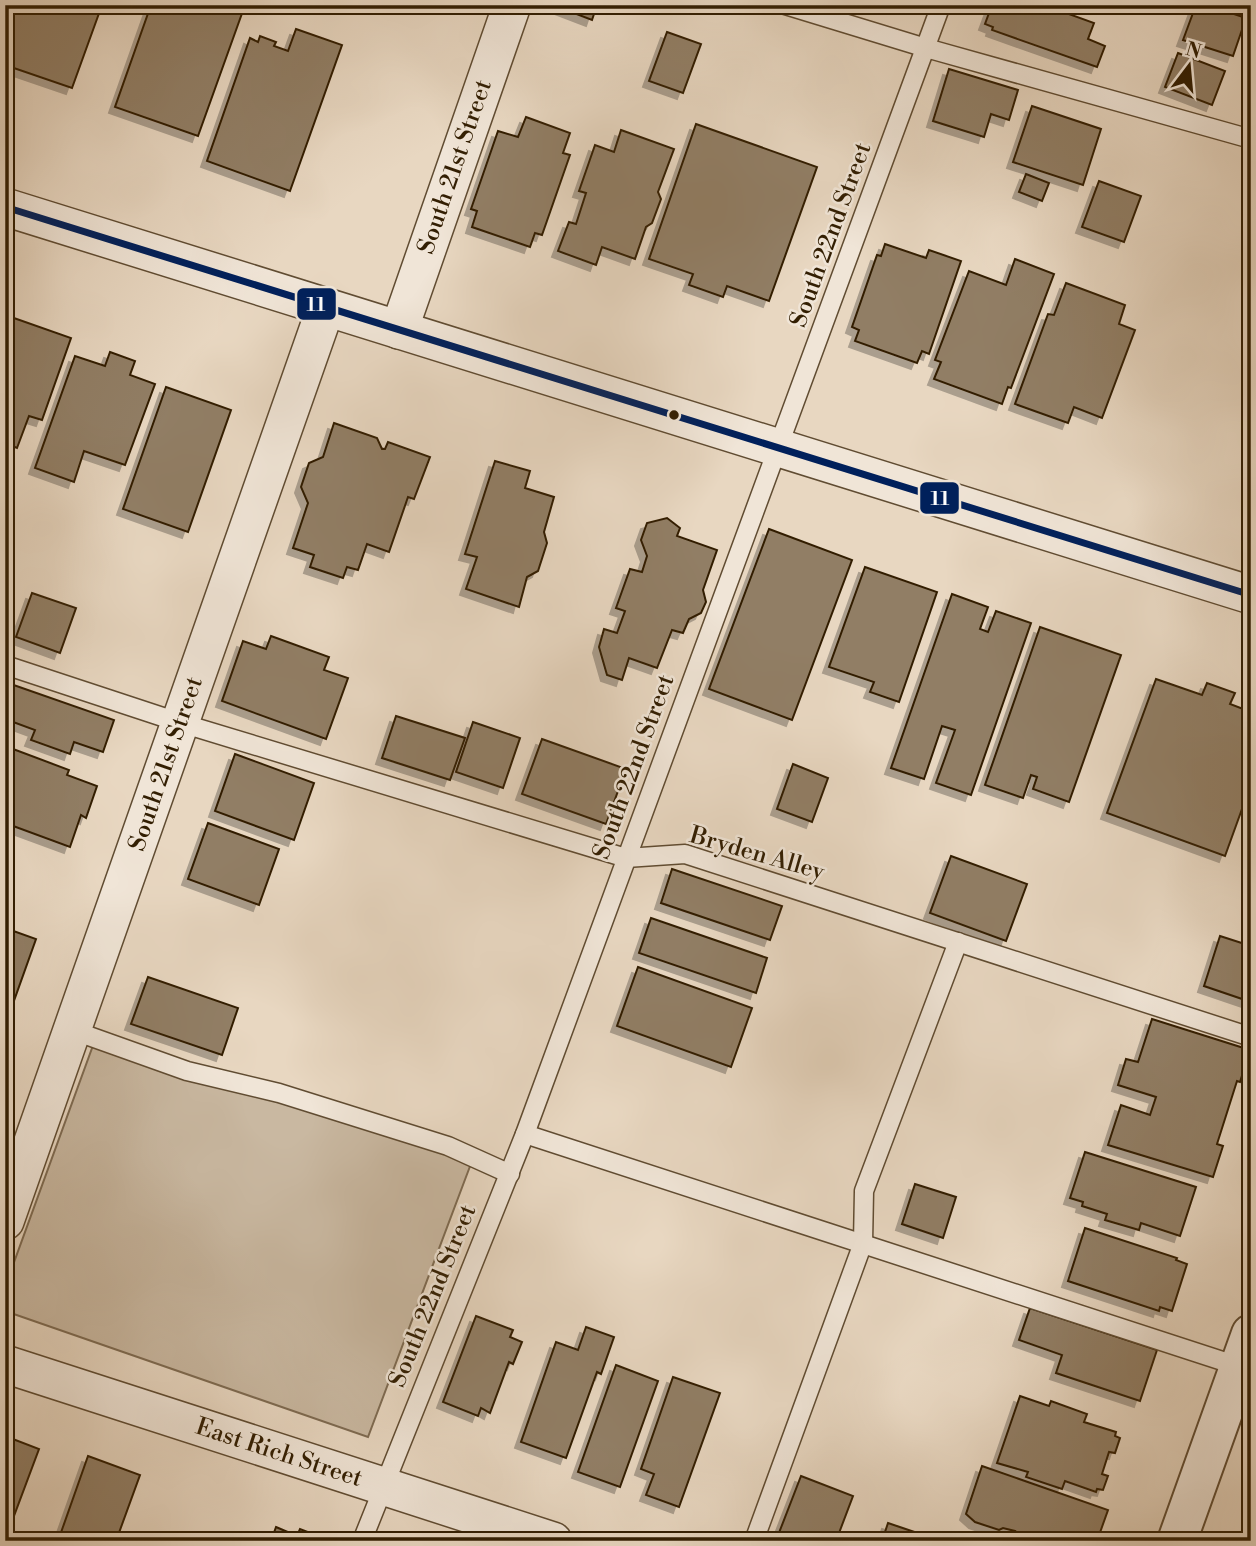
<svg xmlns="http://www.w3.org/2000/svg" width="1256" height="1546" viewBox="0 0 1256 1546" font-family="'Libre Bodoni',serif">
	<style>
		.green { fill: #c9b8a1; stroke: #7e6b52; stroke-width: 2 }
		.building { fill: #917e65; stroke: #321e02; stroke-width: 2; filter: url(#shadow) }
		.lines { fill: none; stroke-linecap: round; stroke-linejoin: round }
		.service-casing { stroke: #604c32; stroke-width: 21 }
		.minor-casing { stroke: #604c32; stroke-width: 40 }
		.tertiary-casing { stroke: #604c32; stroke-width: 42 }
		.service { stroke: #f0e5d7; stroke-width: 18 }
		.minor { stroke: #f0e5d7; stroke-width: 37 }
		.tertiary { stroke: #f0e5d7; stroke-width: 38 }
		.bus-1-casing { stroke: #f0e5d7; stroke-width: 12 }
		.bus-1 { stroke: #00205b; stroke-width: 7 }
		.bus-dot { fill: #321e02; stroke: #f0e5d7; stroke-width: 2.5 }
		.labels { text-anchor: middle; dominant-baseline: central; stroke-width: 5; stroke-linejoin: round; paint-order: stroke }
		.street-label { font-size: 24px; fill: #321e02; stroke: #f0e5d7 }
		.line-badge { stroke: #f0e5d7; stroke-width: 2.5 }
		.badge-label { font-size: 19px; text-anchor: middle; font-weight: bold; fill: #fff }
	</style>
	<defs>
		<filter id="shadow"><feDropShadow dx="-6" dy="6" stdDeviation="0" flood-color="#0004"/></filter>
	</defs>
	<rect width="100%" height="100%" fill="#e8d7c1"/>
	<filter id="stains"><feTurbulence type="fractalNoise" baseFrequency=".00286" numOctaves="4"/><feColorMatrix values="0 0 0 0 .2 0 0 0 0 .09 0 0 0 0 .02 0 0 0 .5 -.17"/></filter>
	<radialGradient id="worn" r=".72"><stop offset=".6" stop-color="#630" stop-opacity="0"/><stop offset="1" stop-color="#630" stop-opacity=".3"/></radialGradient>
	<polygon class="green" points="95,1040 472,1161 368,1437 5,1311 5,1287"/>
	<g class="building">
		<polygon points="8,5 102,5 72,88 5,65 5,12"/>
		<polygon points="151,5 245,5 198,136 115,107"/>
		<polygon points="553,5 597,5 592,20"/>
		<polygon points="992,5 1044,5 1094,23 1088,39 1105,46 1097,67 992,30 993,27 985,24"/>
		<polygon points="1196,5 1207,5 1246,18 1233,56 1183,40"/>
		<polygon points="296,29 342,45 290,191 207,161 250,38 258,42 260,36 276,42 274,46 288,51"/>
		<polygon points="667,32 701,44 683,93 649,81"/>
		<polygon points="1178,53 1225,71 1212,105 1165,87"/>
		<polygon points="949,69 1018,90 1009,120 991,114 984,137 933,121"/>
		<polygon points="1032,106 1101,129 1083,185 1013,162"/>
		<polygon points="526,117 570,133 563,153 570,155 542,235 535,233 530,247 472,227 477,211 471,209 498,131 518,137"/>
		<polygon points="696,124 817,167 769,301 727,286 723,297 689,285 693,274 649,259"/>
		<polygon points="621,130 674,149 658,192 661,199 652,223 646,227 635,259 602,247 596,265 558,251 569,222 576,224 586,193 579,191 595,145 614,152"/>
		<polygon points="1026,174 1049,183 1042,201 1019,192"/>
		<polygon points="1099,181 1141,196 1124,242 1082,227"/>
		<polygon points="885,244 926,258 929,250 961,261 929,354 922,351 917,363 855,341 859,330 852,327 877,255 881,256"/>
		<polygon points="1015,259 1054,274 1011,388 1008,387 1002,404 934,379 941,362 935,360 969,271 1006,285"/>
		<polygon points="1066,283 1125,305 1119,324 1135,330 1102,418 1074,407 1068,423 1015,404 1048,314 1054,315"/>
		<polygon points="11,317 71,338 42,420 29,416 17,448 5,443 5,333"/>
		<polygon points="110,352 135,361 130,375 155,384 125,465 84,451 74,482 35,468 75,356 105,366"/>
		<polygon points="166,387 231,410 188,532 123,509"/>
		<polygon points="334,423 377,438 382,449 385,449 388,442 430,457 414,499 408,497 389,552 367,544 358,570 347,567 343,578 310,567 314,555 293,548 308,503 301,487 309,463 323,457"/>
		<polygon points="495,461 530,471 525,488 554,497 544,532 547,543 538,571 527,577 519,607 466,589 477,557 465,554"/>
		<polygon points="667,518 680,528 677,536 717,550 703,590 706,602 701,613 689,619 683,633 672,630 657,668 629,658 622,680 607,675 599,647 604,629 617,633 625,611 616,608 630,569 642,572 647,556 641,540 647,523"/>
		<polygon points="769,529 852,560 792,720 709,689"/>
		<polygon points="865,567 937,592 899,702 870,692 874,682 829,667"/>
		<polygon points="32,593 76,608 60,653 16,637"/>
		<polygon points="952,594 988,607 980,629 988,632 996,611 1031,623 971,795 936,783 955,730 942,726 924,779 891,768"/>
		<polygon points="1040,627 1121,655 1069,802 1033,789 1037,777 1031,775 1023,798 985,785"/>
		<polygon points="271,636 329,657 324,670 348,678 326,739 222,701 243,641 266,649"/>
		<polygon points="1156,679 1202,695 1207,683 1235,693 1230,704 1251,712 1251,784 1225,856 1107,813"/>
		<polygon points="5,682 114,720 103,752 74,742 70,754 31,740 35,730 5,719"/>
		<polygon points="396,716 465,738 450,780 382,758"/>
		<polygon points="473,722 520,738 503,788 456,772"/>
		<polygon points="542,739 626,769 606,824 522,794"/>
		<polygon points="13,749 69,770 67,775 97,786 86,818 81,815 70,847 5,823 5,771"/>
		<polygon points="235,754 314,783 294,840 215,811"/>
		<polygon points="793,764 828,778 812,822 777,809"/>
		<polygon points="208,823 279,849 259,905 188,879"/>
		<polygon points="951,856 1027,884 1006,941 930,913"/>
		<polygon points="672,869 782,906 770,940 661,903"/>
		<polygon points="651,918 767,958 756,993 639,953"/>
		<polygon points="5,928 36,939 5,1026"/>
		<polygon points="1220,936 1251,946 1251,1002 1204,986"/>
		<polygon points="638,967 752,1008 731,1067 617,1026"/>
		<polygon points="148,977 238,1008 222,1055 131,1024"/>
		<polygon points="1152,1019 1250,1050 1240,1082 1237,1081 1217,1144 1223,1146 1213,1177 1108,1145 1121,1105 1150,1115 1156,1097 1118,1085 1126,1059 1138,1062"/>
		<polygon points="1085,1152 1196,1187 1180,1236 1141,1223 1139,1230 1105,1220 1107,1214 1082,1206 1083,1202 1070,1198"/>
		<polygon points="915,1184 956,1197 943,1238 902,1224"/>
		<polygon points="1085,1228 1177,1258 1176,1260 1187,1264 1172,1311 1160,1307 1159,1311 1068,1281"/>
		<polygon points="1030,1308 1157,1350 1140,1401 1056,1373 1062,1355 1019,1340"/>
		<polygon points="476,1316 513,1330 510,1337 522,1342 513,1364 509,1362 490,1413 481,1408 478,1416 443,1402"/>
		<polygon points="586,1327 614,1337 601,1374 597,1372 566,1458 521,1442 556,1342 578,1350"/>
		<polygon points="616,1365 658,1381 620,1487 578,1472"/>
		<polygon points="673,1377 720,1393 679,1507 646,1495 654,1474 641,1469"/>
		<polygon points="1020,1396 1049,1406 1051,1401 1087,1414 1084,1422 1116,1432 1115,1436 1120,1438 1115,1453 1109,1452 1102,1474 1108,1476 1103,1490 1097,1489 1096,1492 1065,1481 1062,1489 1026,1477 1028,1472 997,1463"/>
		<polygon points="5,1436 39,1449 5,1540"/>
		<polygon points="88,1456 140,1475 116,1541 58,1541"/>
		<polygon points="982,1466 1108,1510 1097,1541 1030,1541 1013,1535 1015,1531 1003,1528 999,1530 975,1522 966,1514"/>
		<polygon points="801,1476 853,1496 836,1541 784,1541 777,1538"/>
		<polygon points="888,1523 941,1541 882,1541"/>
		<polygon points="276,1527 297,1536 300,1529 331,1541 271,1541"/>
	</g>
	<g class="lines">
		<g class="service-casing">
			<g id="service">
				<polyline points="785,5 926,48 1251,139"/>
				<polyline points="5,665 181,723 626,858 685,854 1251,1037"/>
				<polyline points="72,1030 187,1071 279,1093 448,1146 510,1174"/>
				<polyline points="525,1134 1244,1368"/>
				<polyline points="362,1541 525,1134 941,5"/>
				<polyline points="754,1541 863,1243 864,1191 958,942"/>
			</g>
		</g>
		<g class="minor-casing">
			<g id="minor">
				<polyline points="5,207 1251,595"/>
				<polyline points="399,330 512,5"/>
				<polyline points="5,1221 326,307"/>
				<polyline points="5,1364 553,1541"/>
			</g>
		</g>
		<g class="tertiary-casing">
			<polyline id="tertiary" points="1177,1541 1251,1334"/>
		</g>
		<use href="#service" class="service"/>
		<use href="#minor" class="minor"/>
		<use href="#tertiary" class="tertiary"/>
		<g class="bus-1-casing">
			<polyline id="bus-1" points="5,207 1251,595"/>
		</g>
		<use href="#bus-1" class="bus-1"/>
	</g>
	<circle class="bus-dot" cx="674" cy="415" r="6"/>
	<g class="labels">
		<g class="street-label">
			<text transform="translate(455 167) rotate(-71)">South 21st Street</text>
			<text transform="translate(831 235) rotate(-70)">South 22nd Street</text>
			<text transform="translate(166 764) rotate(-71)">South 21st Street</text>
			<text transform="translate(634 767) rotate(-70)">South 22nd Street</text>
			<text transform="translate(757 854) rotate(16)">Bryden Alley</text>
			<text transform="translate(433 1296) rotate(-68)">South 22nd Street</text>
			<text transform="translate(279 1453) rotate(18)">East Rich Street</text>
		</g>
	</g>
	<g class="line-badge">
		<rect x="296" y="287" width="41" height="34" rx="7" fill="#00205b"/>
		<rect x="919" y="481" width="41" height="34" rx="7" fill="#00205b"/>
	</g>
	<g class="badge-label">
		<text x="316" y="311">11</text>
		<text x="940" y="505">11</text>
	</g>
	<rect width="1256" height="1546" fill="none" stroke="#e8d7c1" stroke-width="28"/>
	<rect x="7" y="7" width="1242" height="1532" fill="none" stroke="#321e02" stroke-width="3.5"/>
	<rect x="14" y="14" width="1228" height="1518" fill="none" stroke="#321e02" stroke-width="2"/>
	<g transform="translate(1189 66) rotate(16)" stroke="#f0e5d7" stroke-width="5" paint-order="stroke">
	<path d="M0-5L12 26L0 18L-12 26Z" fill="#321e02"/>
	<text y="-10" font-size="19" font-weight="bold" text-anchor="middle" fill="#321e02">N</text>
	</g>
	<rect width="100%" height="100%" filter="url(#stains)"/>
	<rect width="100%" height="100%" fill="url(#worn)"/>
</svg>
